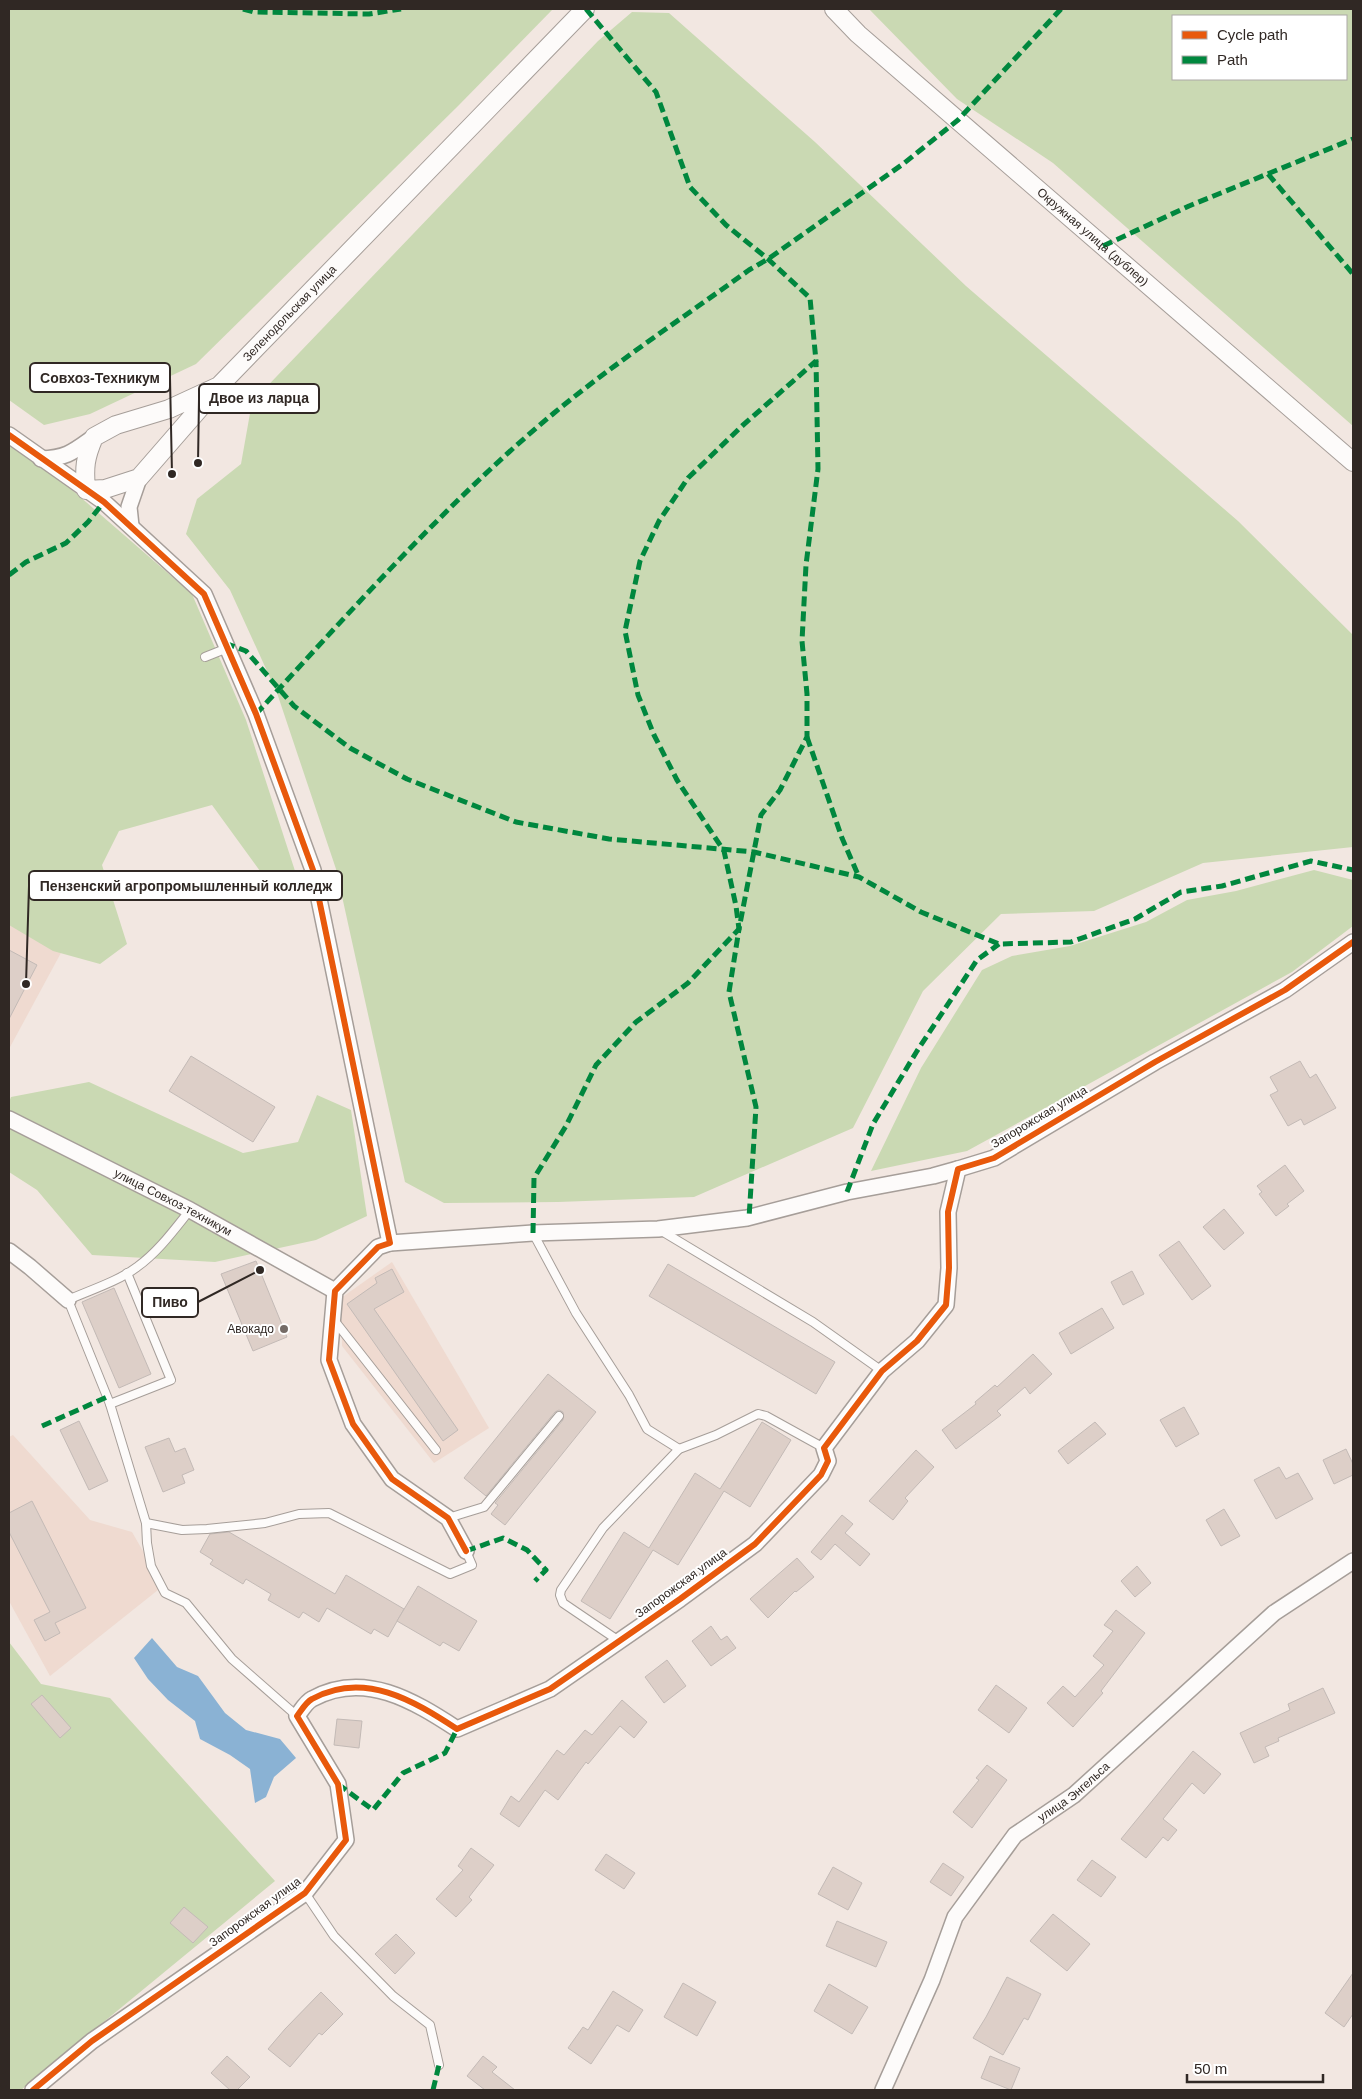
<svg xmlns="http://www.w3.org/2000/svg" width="1362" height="2099" viewBox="0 0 1362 2099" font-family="Helvetica,sans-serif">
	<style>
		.built { fill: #efdad0 }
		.green { fill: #cad9b3; fill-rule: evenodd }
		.water { fill: #8ab2d4 }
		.building { fill: #ddcfc8; stroke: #c3bab6 }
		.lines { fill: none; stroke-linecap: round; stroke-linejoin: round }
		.service-casing { stroke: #a69e99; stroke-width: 10 }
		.minor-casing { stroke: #a69e99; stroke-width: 18 }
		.tertiary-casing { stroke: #a69e99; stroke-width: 20 }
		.service { stroke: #fdfbfa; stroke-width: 8 }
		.minor { stroke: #fdfbfa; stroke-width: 15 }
		.tertiary { stroke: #fdfbfa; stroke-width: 18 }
		.quiet { stroke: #00873e; stroke-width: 5; stroke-dasharray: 10 5; stroke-linecap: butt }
		.cycleway-casing { stroke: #fff; stroke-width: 9 }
		.cycleway { stroke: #e8590c; stroke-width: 6 }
		.poi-dot { fill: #746b66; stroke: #fff; stroke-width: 2 }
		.labels { text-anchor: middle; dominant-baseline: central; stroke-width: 4; stroke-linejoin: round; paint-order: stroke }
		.street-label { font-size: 12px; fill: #302824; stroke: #fff }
		.poi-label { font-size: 12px; fill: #302824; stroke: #fff; text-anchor: end }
		.leader { fill: none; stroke: #302824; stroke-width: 2 }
		.callout-dot { fill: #302824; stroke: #fff; stroke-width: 2 }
		.callout { fill: #fff; stroke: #302824; stroke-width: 2 }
		.callout-label { font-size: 14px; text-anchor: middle; font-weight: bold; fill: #302824 }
	</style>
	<rect width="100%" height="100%" fill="#f2e7e1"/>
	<g class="built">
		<polygon points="9,906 69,938 9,1049"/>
		<polygon points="392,1262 489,1428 434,1463 342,1346 341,1298"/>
		<polygon points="13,1435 90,1520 132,1532 163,1586 50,1676 9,1601 9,1437"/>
	</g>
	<g class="green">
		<polygon points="9,9 553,9 458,106 196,364 90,414 44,425 9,400"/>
		<path d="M869 9H1353V426L1053 163 957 99ZM1346 16V79H1173V16Z"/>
		<polygon points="632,12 669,13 815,142 966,286 1238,521 1353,635 1353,847 1203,863 1094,911 1001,914 923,991 853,1128 694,1197 558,1202 444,1203 405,1182 336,869 277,693 230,590 186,534 197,499 241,464 252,402 598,41"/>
		<polygon points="9,442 48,469 192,594 246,720 296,874 276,893 212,805 119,831 102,865 127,944 100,964 53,951 9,925"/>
		<polygon points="1314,870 1353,880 1353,926 1292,972 967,1151 871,1171 921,1068 982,970 1012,956 1070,946 1146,922 1187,900 1236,891"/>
		<polygon points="89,1082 243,1153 298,1142 317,1095 351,1110 367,1216 316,1240 215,1262 92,1255 37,1190 9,1172 9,1102 11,1097"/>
		<polygon points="9,1642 41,1684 110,1698 275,1881 21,2090 9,2090"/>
	</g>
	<polygon class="water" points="152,1638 177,1667 198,1676 225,1713 246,1730 280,1739 296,1758 274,1777 266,1797 255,1803 250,1769 230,1755 200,1739 195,1721 168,1700 148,1679 134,1658"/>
	<g class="building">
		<polygon points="9,950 37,965 9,1019"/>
		<polygon points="191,1056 275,1107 253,1142 169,1091"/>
		<polygon points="1300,1061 1310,1078 1316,1074 1336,1108 1304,1125 1301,1119 1288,1126 1270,1095 1278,1091 1270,1077"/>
		<polygon points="1285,1165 1304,1191 1287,1204 1289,1206 1276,1216 1259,1194 1262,1192 1257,1186"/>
		<polygon points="1224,1209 1244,1233 1224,1250 1203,1227"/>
		<polygon points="1179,1241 1211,1286 1192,1300 1159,1255"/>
		<polygon points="256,1261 287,1337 253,1351 221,1274"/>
		<polygon points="668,1264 835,1362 816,1394 649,1296"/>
		<polygon points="392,1269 404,1292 374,1309 458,1430 443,1441 347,1304 377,1283 375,1278"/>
		<polygon points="1132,1271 1144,1294 1123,1305 1111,1282"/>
		<polygon points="114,1288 151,1374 119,1388 82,1302"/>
		<polygon points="1102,1308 1114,1328 1071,1354 1059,1333"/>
		<polygon points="1033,1354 1052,1374 1030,1394 1025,1387 997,1411 1001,1415 956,1449 942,1430 976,1404 975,1402 995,1385 997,1387"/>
		<polygon points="548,1374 596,1412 505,1525 491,1514 498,1505 495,1503 563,1420 563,1412 559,1410 555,1412 486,1496 464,1478"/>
		<polygon points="1184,1407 1199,1434 1176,1447 1160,1420"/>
		<polygon points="79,1421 108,1481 89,1490 60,1430"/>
		<polygon points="762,1422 791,1440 750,1507 724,1491 678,1565 653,1550 610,1619 581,1601 624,1532 649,1548 695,1473 720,1489"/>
		<polygon points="1095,1422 1106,1434 1068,1464 1058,1451"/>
		<polygon points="169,1438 175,1452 185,1448 194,1470 182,1475 185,1483 163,1492 145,1447"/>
		<polygon points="1346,1449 1353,1464 1353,1475 1334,1484 1323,1460"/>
		<polygon points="916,1450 934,1467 905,1498 908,1501 893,1520 869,1501"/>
		<polygon points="1279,1467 1286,1479 1298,1473 1313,1499 1276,1519 1254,1480"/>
		<polygon points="32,1501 86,1608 55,1623 60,1633 45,1641 34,1620 50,1612 9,1532 9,1513"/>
		<polygon points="1224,1509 1240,1536 1221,1546 1206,1520"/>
		<polygon points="842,1515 853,1524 845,1533 870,1554 860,1566 835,1544 821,1560 811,1552"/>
		<polygon points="229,1532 335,1594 346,1575 404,1609 388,1637 374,1629 371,1634 327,1608 319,1622 303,1612 299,1618 268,1600 271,1594 246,1579 243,1584 210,1564 213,1560 200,1552 210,1534"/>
		<polygon points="797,1558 814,1577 796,1592 795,1591 768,1618 750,1599"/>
		<polygon points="1137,1566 1151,1583 1135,1597 1121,1581"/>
		<polygon points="418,1586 477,1621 459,1651 443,1642 440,1646 397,1621"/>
		<polygon points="1116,1610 1145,1633 1101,1691 1103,1693 1073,1727 1047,1703 1063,1686 1075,1697 1104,1665 1093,1656 1113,1631 1104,1625"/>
		<polygon points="711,1626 721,1640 727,1636 736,1648 711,1666 692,1641"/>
		<polygon points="667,1660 686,1686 664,1703 645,1677"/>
		<polygon points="996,1685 1027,1708 1009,1733 978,1710"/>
		<polygon points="1323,1688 1335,1713 1278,1738 1279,1741 1265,1747 1269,1756 1254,1763 1240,1733 1290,1710 1288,1704"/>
		<polygon points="42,1695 71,1728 60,1738 31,1704"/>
		<polygon points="622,1700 647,1722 634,1738 620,1726 588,1764 586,1762 558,1800 545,1790 519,1827 500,1814 511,1796 519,1802 557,1750 564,1755 585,1730 592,1735"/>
		<polygon points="337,1719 362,1721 359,1748 334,1745"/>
		<polygon points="1193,1751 1221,1774 1204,1794 1192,1783 1163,1819 1177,1830 1168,1841 1163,1837 1146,1858 1121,1839"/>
		<polygon points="987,1765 1007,1780 972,1828 953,1812 979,1780 976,1778"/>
		<polygon points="471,1848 494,1865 469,1897 472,1900 456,1917 436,1899 463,1870 458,1866"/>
		<polygon points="606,1854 635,1873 624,1889 595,1870"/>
		<polygon points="1092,1860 1116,1877 1101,1897 1077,1880"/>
		<polygon points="943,1863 964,1877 951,1896 930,1882"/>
		<polygon points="833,1867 862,1883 848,1910 818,1894"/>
		<polygon points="184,1907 208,1927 193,1943 170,1923"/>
		<polygon points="1053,1914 1090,1944 1067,1971 1030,1941"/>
		<polygon points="837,1921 887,1942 876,1967 826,1946"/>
		<polygon points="396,1934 415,1953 395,1974 375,1954"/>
		<polygon points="1353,1973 1353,2014 1344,2027 1325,2013"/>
		<polygon points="1007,1977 1041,1994 1028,2020 1024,2018 1003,2055 973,2038 986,2017"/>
		<polygon points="683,1983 716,2002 697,2036 664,2017"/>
		<polygon points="829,1984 868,2007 852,2034 814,2011"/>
		<polygon points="613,1991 643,2010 629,2032 617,2025 591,2064 568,2048 583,2027 588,2030"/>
		<polygon points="321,1992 343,2014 322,2035 319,2033 290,2067 268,2049 285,2029"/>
		<polygon points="227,2056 250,2077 237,2090 230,2090 211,2073"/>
		<polygon points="483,2056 497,2067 492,2072 515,2090 485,2090 467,2076"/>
		<polygon points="990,2056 1020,2068 1011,2090 981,2078"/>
	</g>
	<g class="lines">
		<g class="service-casing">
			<g id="service">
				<polyline points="205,657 225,649 229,651"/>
				<polyline points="660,1230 813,1322 882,1371"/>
				<polyline points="533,1233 576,1313 629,1395 647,1429 679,1449"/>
				<polyline points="334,1320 436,1450"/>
				<polyline points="110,1404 171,1380 127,1273"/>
				<polyline points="448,1518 484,1507 559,1416"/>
				<path d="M146 1523 110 1404 68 1300C90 1290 117 1282 137 1267 158 1252 174 1230 190 1210"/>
				<polyline points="619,1641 563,1603 560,1595 561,1590 603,1528 679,1449 716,1435 758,1414 766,1416 824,1448"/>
				<polyline points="297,1716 232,1659 186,1603 165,1593 151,1566 147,1543 146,1523 182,1530 207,1529 265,1523 299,1514 329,1513 450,1574 472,1565 466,1551"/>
				<polyline points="305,1893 334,1936 393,1996 430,2025 439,2065"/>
			</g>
		</g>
		<g class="minor-casing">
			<g id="minor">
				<polyline points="9,435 104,502 204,594 256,714 313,870 390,1243 378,1247 335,1291 329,1360 353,1424 392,1479 448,1518 466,1551"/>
				<path d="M41 459C67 458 73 452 94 437"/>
				<polyline points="131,526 129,507 139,478"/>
				<path id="s1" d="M9 1119 190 1210 335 1291"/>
				<polyline points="390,1243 533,1233 658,1229 747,1218 847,1192 933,1176 958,1169"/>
				<polyline points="9,1251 30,1267 68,1300"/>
				<path d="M33 2090 92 2041 305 1893 346 1840 338 1784 297 1716C301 1711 306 1702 312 1699 364 1670 414 1701 457 1729L550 1689 680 1599 755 1544 821 1475 828 1461 824 1448 882 1371 917 1341 946 1305 949 1268 948 1212 958 1169 994 1158 1155 1062 1285 990 1353 942"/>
				<path id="s2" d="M883 2090 932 1980 955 1917 1015 1835 1074 1795 1274 1613 1353 1561"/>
			</g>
		</g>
		<g class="tertiary-casing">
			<g id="tertiary">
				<path id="s3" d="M834 9 858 34 1353 462"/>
				<path id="s4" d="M219 386 169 409 116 425 94 437C85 458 84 467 86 490L105 489 139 478 219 386 585 9"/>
			</g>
		</g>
		<use href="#service" class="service"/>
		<use href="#minor" class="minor"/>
		<use href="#tertiary" class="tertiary"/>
		<g class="quiet">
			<polyline points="243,9 254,12 369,14 401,9"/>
			<polyline points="586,9 656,92 690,187 726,225 768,259 810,298 816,361 742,426 688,478 659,521 640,561 625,631 638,695 654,735 677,780 724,851 736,906 739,929 729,992 756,1107 749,1218"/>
			<polyline points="1268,174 1353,274"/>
			<polyline points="1103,246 1189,206 1353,139"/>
			<polyline points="9,575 26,562 66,543 88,522 104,502"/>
			<polyline points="225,643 246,651 294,706 350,748 407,779 516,822 609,839 754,852 859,877 921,912 999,944 1071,942 1135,919 1181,892 1222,886 1311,861 1353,870"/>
			<path d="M256 714C350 612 447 502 554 413 616 362 684 317 749 270L768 259 903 164 958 120 1061 9"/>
			<polyline points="807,737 842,838 859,877"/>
			<polyline points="847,1192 873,1124 917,1051 977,960 999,944"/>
			<polyline points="533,1233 534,1178 566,1126 596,1065 636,1022 688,983 739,929 761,815 780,790 807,737 807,694 802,641 806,565 818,469 816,361"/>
			<polyline points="42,1426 107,1397"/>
			<polyline points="466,1551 503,1538 527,1550 546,1570 535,1581"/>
			<polyline points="338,1784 373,1810 403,1773 445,1753 457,1729"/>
			<polyline points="433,2090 439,2065"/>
		</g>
		<g class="cycleway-casing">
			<g id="cycleway">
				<polyline points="9,435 104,502 204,594 256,714 313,870 390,1243 378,1247 335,1291 329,1360 353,1424 392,1479 448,1518 466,1551"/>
				<path d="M33 2090 92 2041 305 1893 346 1840 338 1784 297 1716C301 1711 306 1702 312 1699 364 1670 414 1701 457 1729L550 1689 680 1599 755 1544 821 1475 828 1461 824 1448 882 1371 917 1341 946 1305 949 1268 948 1212 958 1169 994 1158 1155 1062 1285 990 1353 942"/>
			</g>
		</g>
		<use href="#cycleway" class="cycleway"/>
	</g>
	<circle class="poi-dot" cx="284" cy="1329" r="5"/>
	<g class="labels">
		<g class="street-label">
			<text stroke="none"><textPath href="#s3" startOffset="345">Окружная улица (дублер)</textPath></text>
			<text stroke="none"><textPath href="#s4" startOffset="468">Зеленодольская улица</textPath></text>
			<text transform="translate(1039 1117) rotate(-31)">Запорожская улица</text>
			<text stroke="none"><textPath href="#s1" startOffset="184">улица Совхоз-техникум</textPath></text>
			<text transform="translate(681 1583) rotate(-36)">Запорожская улица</text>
			<text stroke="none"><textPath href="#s2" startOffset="362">улица Энгельса</textPath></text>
			<text transform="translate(255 1912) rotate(-36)">Запорожская улица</text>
		</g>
		<g class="poi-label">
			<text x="274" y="1329">Авокадо</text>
		</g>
	</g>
	<path class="leader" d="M172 474L170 378M198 463L199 399M26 984L29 886M260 1270L198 1302"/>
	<g class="callout-dot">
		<circle cx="172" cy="474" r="5"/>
		<circle cx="198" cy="463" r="5"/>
		<circle cx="26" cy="984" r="5"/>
		<circle cx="260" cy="1270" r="5"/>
	</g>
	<g class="callout">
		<rect x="30" y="363" width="140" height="29" rx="5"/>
		<rect x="199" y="384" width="120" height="29" rx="5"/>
		<rect x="29" y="871" width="313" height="29" rx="5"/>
		<rect x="142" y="1288" width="56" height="29" rx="5"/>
	</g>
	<g class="callout-label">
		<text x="100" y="383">Совхоз-Техникум</text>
		<text x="259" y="403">Двое из ларца</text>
		<text x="186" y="891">Пензенский агропромышленный колледж</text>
		<text x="170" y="1307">Пиво</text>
	</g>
	<rect width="1362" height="2099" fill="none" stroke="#302824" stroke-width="20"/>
	<rect x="1172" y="15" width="175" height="65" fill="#ffffff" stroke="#aca9a7"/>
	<rect x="1182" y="31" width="25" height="8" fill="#e8590c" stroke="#aca9a7"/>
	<text x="1217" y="40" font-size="15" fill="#302824">Cycle path</text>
	<rect x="1182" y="56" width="25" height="8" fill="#00873e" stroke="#aca9a7"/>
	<text x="1217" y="65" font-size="15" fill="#302824">Path</text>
	<path d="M1187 2074v8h136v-8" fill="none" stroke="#302824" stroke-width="2.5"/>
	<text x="1194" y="2074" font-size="15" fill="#302824" stroke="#ffffff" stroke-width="4" paint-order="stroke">50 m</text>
</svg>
